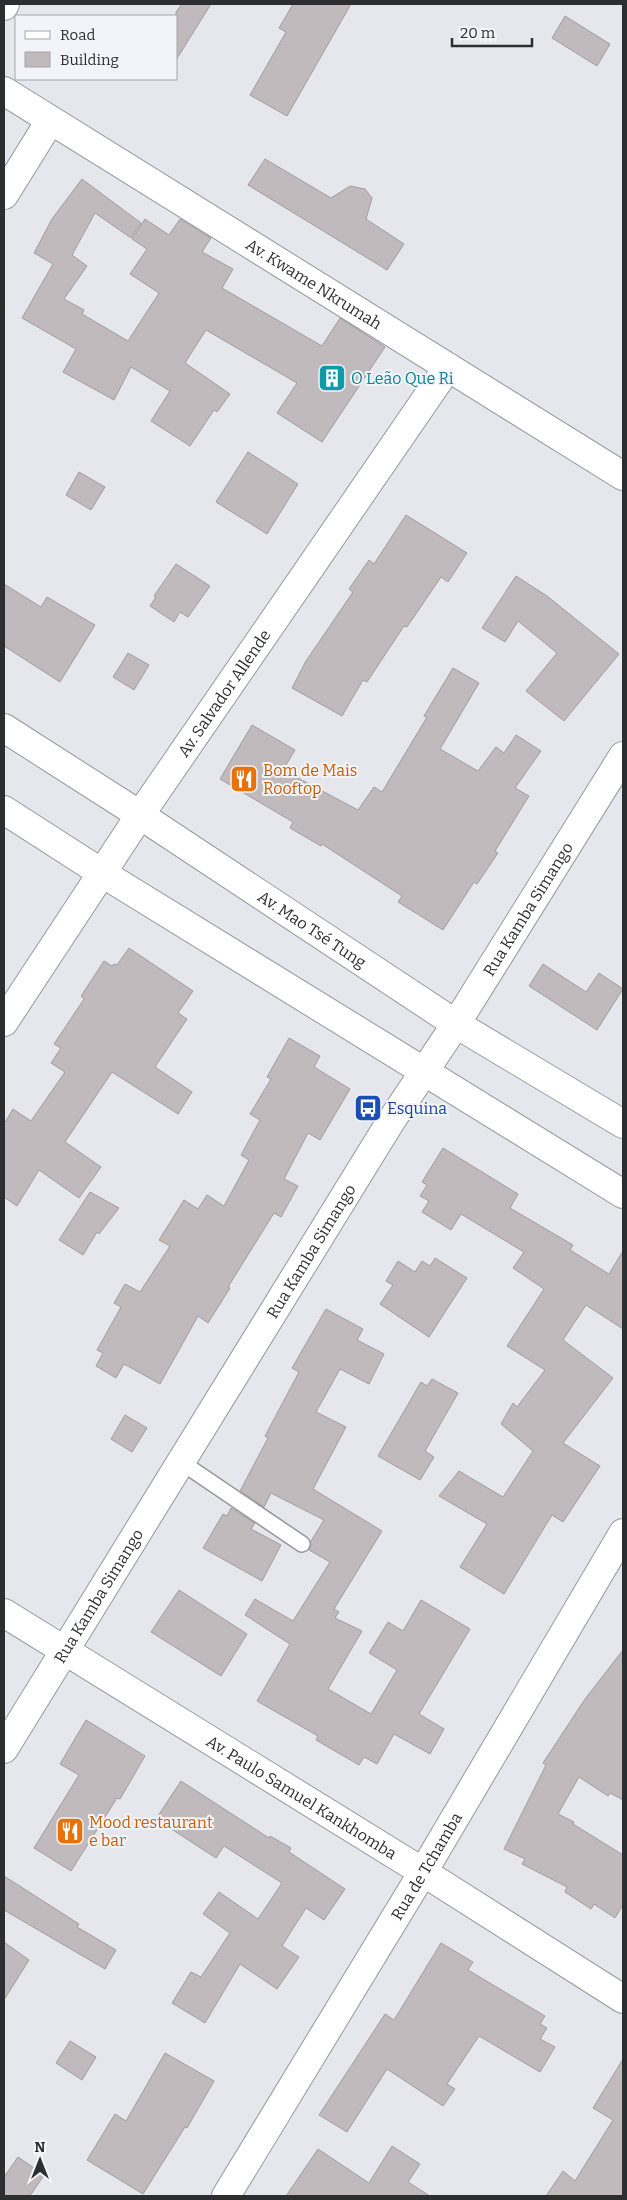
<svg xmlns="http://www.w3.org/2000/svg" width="627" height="2200" viewBox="0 0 627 2200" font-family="Bitter,serif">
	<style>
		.building { fill: #c1babd; stroke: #a29c9e }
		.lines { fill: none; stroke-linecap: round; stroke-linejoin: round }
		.service-casing { stroke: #96979d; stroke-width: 18 }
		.minor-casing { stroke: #96979d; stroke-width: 30 }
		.tertiary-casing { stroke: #96979d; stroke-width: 30 }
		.secondary-casing { stroke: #96979d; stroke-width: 30 }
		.service { stroke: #fff; stroke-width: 15 }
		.minor { stroke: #fff; stroke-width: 28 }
		.tertiary { stroke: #fff; stroke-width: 28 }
		.secondary { stroke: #fff; stroke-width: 28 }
		.labels { text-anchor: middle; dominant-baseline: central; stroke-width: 4; stroke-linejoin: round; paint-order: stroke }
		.street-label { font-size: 16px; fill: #2d2e30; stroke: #f3f4fa }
		.culture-label { font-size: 16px; fill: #0d838f; stroke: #f3f4fa; text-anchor: start }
		.food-label { font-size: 16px; fill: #c56008; stroke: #f3f4fa; text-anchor: start }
		.transit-label { font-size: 16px; fill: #164399; stroke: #f3f4fa; text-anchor: start }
	</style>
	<rect width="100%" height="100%" fill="#e6e7ed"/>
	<g class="building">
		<polygon points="182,4 211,4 176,60 176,12"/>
		<polygon points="293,4 351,4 287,116 250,95 286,32 279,28"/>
		<polygon points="565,16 610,44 597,66 552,38"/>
		<polygon points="265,159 331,198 350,186 365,189 372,198 366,219 404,244 387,270 248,185"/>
		<polygon points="82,179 141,223 131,238 95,213 72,255 87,266 64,299 84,310 82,314 128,341 159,293 130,274 147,249 132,239 145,219 169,235 180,219 211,238 202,252 233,269 222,288 322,346 340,318 385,347 322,442 277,413 297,383 206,330 185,363 230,394 217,412 214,410 190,446 151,421 170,391 131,367 114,400 63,372 76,349 22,318 53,264 34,253 52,219"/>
		<polygon points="248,452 298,484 267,534 216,502"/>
		<polygon points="79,472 105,487 91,510 66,495"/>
		<polygon points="406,515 467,553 448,582 441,577 407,627 404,626 367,682 363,680 342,716 292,688 306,661 353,592 349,589 369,560 374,564"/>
		<polygon points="176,564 210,586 188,617 180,612 174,622 150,606 156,597 154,596"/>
		<polygon points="516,576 547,596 619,654 564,721 526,691 557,653 518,621 505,642 482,628"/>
		<polygon points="4,584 41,607 47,597 95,625 60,682 4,646"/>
		<polygon points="128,653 149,665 134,690 113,677"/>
		<polygon points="453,668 479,683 440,749 478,771 496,747 504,753 516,735 541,751 515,788 529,796 495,851 498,853 477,884 474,882 443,930 398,902 402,896 322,844 321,846 290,828 293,822 220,779 252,725 295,750 283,770 358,810 374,787 382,792 427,717 424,716"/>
		<polygon points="129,948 193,991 178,1013 187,1019 155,1067 192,1092 178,1114 112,1072 65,1142 101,1167 79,1198 39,1170 17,1206 4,1197 4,1124 13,1109 31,1121 65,1072 51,1063 61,1048 54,1044 84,999 81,996 104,961 112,966 114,964 117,965"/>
		<polygon points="543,964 586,992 599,973 623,989 597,1030 529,986"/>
		<polygon points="289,1038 320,1056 314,1067 350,1089 320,1140 308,1133 284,1179 298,1186 281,1217 274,1213 228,1287 230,1288 208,1323 198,1316 160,1384 124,1364 116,1378 96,1366 103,1353 97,1350 121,1307 114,1303 125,1284 140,1292 170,1246 159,1240 184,1200 198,1209 207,1195 224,1206 249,1160 241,1155 260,1120 250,1114 271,1079 267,1077"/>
		<polygon points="443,1148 518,1194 510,1208 573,1245 570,1250 609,1274 623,1251 623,1329 586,1305 563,1340 613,1378 563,1443 600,1466 563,1522 552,1515 504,1594 460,1567 487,1524 439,1496 459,1471 503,1497 533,1451 501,1424 513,1403 517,1407 545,1370 507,1346 544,1289 513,1268 524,1252 461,1214 451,1230 422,1212 429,1201 420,1196 427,1185 422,1182"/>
		<polygon points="90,1192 119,1208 99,1234 97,1232 83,1255 59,1240"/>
		<polygon points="435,1258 467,1278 429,1337 380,1304 393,1285 386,1281 398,1261 415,1272 422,1261 430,1266"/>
		<polygon points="326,1309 363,1329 357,1340 384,1354 369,1384 340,1369 316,1412 346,1427 313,1489 382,1531 334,1609 339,1612 335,1618 362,1631 328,1689 371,1714 397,1670 369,1653 388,1622 403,1631 421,1600 470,1629 419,1714 444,1729 430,1754 394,1734 377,1764 364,1757 359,1765 316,1740 318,1736 257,1701 290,1644 245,1615 255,1599 293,1621 330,1562 309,1550 311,1541 324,1520 271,1493 264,1507 240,1491 268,1438 265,1436 299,1372 292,1368"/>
		<polygon points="432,1379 458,1393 425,1451 434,1457 420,1480 378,1456 421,1382 427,1386"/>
		<polygon points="125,1415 147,1428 132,1452 111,1439"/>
		<polygon points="231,1508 255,1523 251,1529 281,1545 262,1581 203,1548 223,1514 227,1516"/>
		<polygon points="179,1590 247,1634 221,1676 151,1632"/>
		<polygon points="623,1650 623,1800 610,1793 608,1796 579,1777 558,1814 574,1822 573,1824 623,1855 623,1905 615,1918 594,1904 591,1909 565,1892 567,1887 522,1864 525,1859 504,1849 546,1765 543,1763 585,1699"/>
		<polygon points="86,1720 145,1756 120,1799 117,1798 71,1871 34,1848 79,1775 60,1764"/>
		<polygon points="181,1781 269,1838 270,1836 291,1848 289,1852 345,1889 324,1920 306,1908 282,1946 299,1957 277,1989 240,1964 205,2023 172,2003 191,1972 201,1977 230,1933 203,1914 219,1892 258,1919 282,1883 224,1846 216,1858 156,1819"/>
		<polygon points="4,1876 79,1924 77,1927 116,1950 105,1969 4,1910"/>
		<polygon points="4,1942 29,1960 4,2000"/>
		<polygon points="441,1943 473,1962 468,1970 545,2016 540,2024 547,2028 540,2039 555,2047 540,2072 479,2036 447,2084 455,2089 443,2106 387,2069 347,2132 319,2115 385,2014 394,2020"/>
		<polygon points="70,2041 96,2057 82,2080 56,2063"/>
		<polygon points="165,2053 214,2081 187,2128 185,2127 143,2194 87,2160 115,2114 126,2121"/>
		<polygon points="623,2059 623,2196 546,2196 563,2171 575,2181 613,2120 593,2108"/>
		<polygon points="392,2146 420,2164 408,2182 430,2196 286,2196 318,2149 369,2183"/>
		<polygon points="18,2157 44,2175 30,2196 4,2196 4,2177"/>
	</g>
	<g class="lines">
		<g class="service-casing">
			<polyline id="service" points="181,1462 302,1544"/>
		</g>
		<g class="minor-casing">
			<g id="minor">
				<polyline points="4,6 5,4"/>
				<path id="s1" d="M4 91 623 476"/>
				<polyline points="4,195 50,121"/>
				<path id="s2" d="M140 815 448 367"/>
				<path id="s3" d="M4 1613 423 1872 623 1999"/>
				<path id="s4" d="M4 1749 391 1121 456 1024 623 756"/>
				<path id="s5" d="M226 2196 423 1872 623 1533"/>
			</g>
		</g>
		<g class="tertiary-casing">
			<polyline id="tertiary" points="4,1022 140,815"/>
		</g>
		<g class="secondary-casing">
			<g id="secondary">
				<path id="s6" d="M4 728 140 815 456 1024 623 1124"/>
				<polyline points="4,810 102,873 623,1194"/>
			</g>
		</g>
		<use href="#service" class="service"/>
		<use href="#minor" class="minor"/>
		<use href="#tertiary" class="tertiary"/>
		<use href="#secondary" class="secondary"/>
	</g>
	<defs>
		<g id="building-square" transform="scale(1.4375)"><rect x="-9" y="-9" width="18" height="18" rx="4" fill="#0f9aa8" stroke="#f3f4fa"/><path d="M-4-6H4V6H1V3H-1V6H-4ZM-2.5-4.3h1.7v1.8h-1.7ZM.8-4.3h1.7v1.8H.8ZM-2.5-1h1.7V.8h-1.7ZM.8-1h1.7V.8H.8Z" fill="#fff"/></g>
		<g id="restaurant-square" transform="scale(1.4375)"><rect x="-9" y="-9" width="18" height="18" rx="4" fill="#e8710a" stroke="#f3f4fa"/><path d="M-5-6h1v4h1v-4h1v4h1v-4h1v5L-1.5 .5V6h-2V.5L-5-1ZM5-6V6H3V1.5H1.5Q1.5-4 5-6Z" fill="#fff"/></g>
		<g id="bus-square" transform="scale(1.4375)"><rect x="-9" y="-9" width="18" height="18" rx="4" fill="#1a4fb4" stroke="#f3f4fa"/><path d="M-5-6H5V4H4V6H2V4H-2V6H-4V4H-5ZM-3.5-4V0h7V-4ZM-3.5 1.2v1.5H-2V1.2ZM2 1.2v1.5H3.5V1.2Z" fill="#fff"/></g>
	</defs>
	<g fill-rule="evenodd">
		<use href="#building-square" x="332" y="378"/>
		<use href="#restaurant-square" x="244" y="779"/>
		<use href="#bus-square" x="368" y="1108"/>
		<use href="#restaurant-square" x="70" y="1831"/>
	</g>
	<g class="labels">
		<g class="street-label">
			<text stroke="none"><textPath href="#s1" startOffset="365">Av. Kwame Nkrumah</textPath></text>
			<text stroke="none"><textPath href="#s2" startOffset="148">Av. Salvador Allende</textPath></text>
			<text stroke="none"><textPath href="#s4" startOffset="990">Rua Kamba Simango</textPath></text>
			<text stroke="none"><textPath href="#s6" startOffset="368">Av. Mao Tsé Tung</textPath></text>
			<text stroke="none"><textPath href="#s4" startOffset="585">Rua Kamba Simango</textPath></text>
			<text stroke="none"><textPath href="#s4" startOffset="180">Rua Kamba Simango</textPath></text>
			<text stroke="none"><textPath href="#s3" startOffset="350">Av. Paulo Samuel Kankhomba</textPath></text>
			<text stroke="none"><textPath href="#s5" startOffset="386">Rua de Tchamba</textPath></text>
		</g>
		<g class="culture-label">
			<text x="351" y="378">O Leão Que Ri</text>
		</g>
		<g class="food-label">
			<text x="263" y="770">Bom de Mais<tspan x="263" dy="18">Rooftop</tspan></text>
			<text x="89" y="1822">Mood restaurant<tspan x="89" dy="18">e bar</tspan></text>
		</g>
		<g class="transit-label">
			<text x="387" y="1108">Esquina</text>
		</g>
	</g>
	<rect width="627" height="2200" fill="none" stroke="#2d2e30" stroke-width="10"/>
	<rect x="15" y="15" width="162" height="65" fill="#f3f4fa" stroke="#a4a5a9"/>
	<rect x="25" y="31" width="25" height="8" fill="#ffffff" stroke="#a4a5a9"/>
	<text x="60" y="40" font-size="15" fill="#2d2e30">Road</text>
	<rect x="25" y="52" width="25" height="15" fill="#c1babd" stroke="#a4a5a9"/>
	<text x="60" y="65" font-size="15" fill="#2d2e30">Building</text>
	<g transform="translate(40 2160)" stroke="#f3f4fa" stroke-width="4" paint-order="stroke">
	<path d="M0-4L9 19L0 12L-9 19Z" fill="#2d2e30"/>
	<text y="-8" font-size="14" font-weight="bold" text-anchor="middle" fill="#2d2e30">N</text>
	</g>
	<path d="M452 38v8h80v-8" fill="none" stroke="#2d2e30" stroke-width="2.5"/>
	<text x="460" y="38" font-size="15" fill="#2d2e30" stroke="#f3f4fa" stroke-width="4" paint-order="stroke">20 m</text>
</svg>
